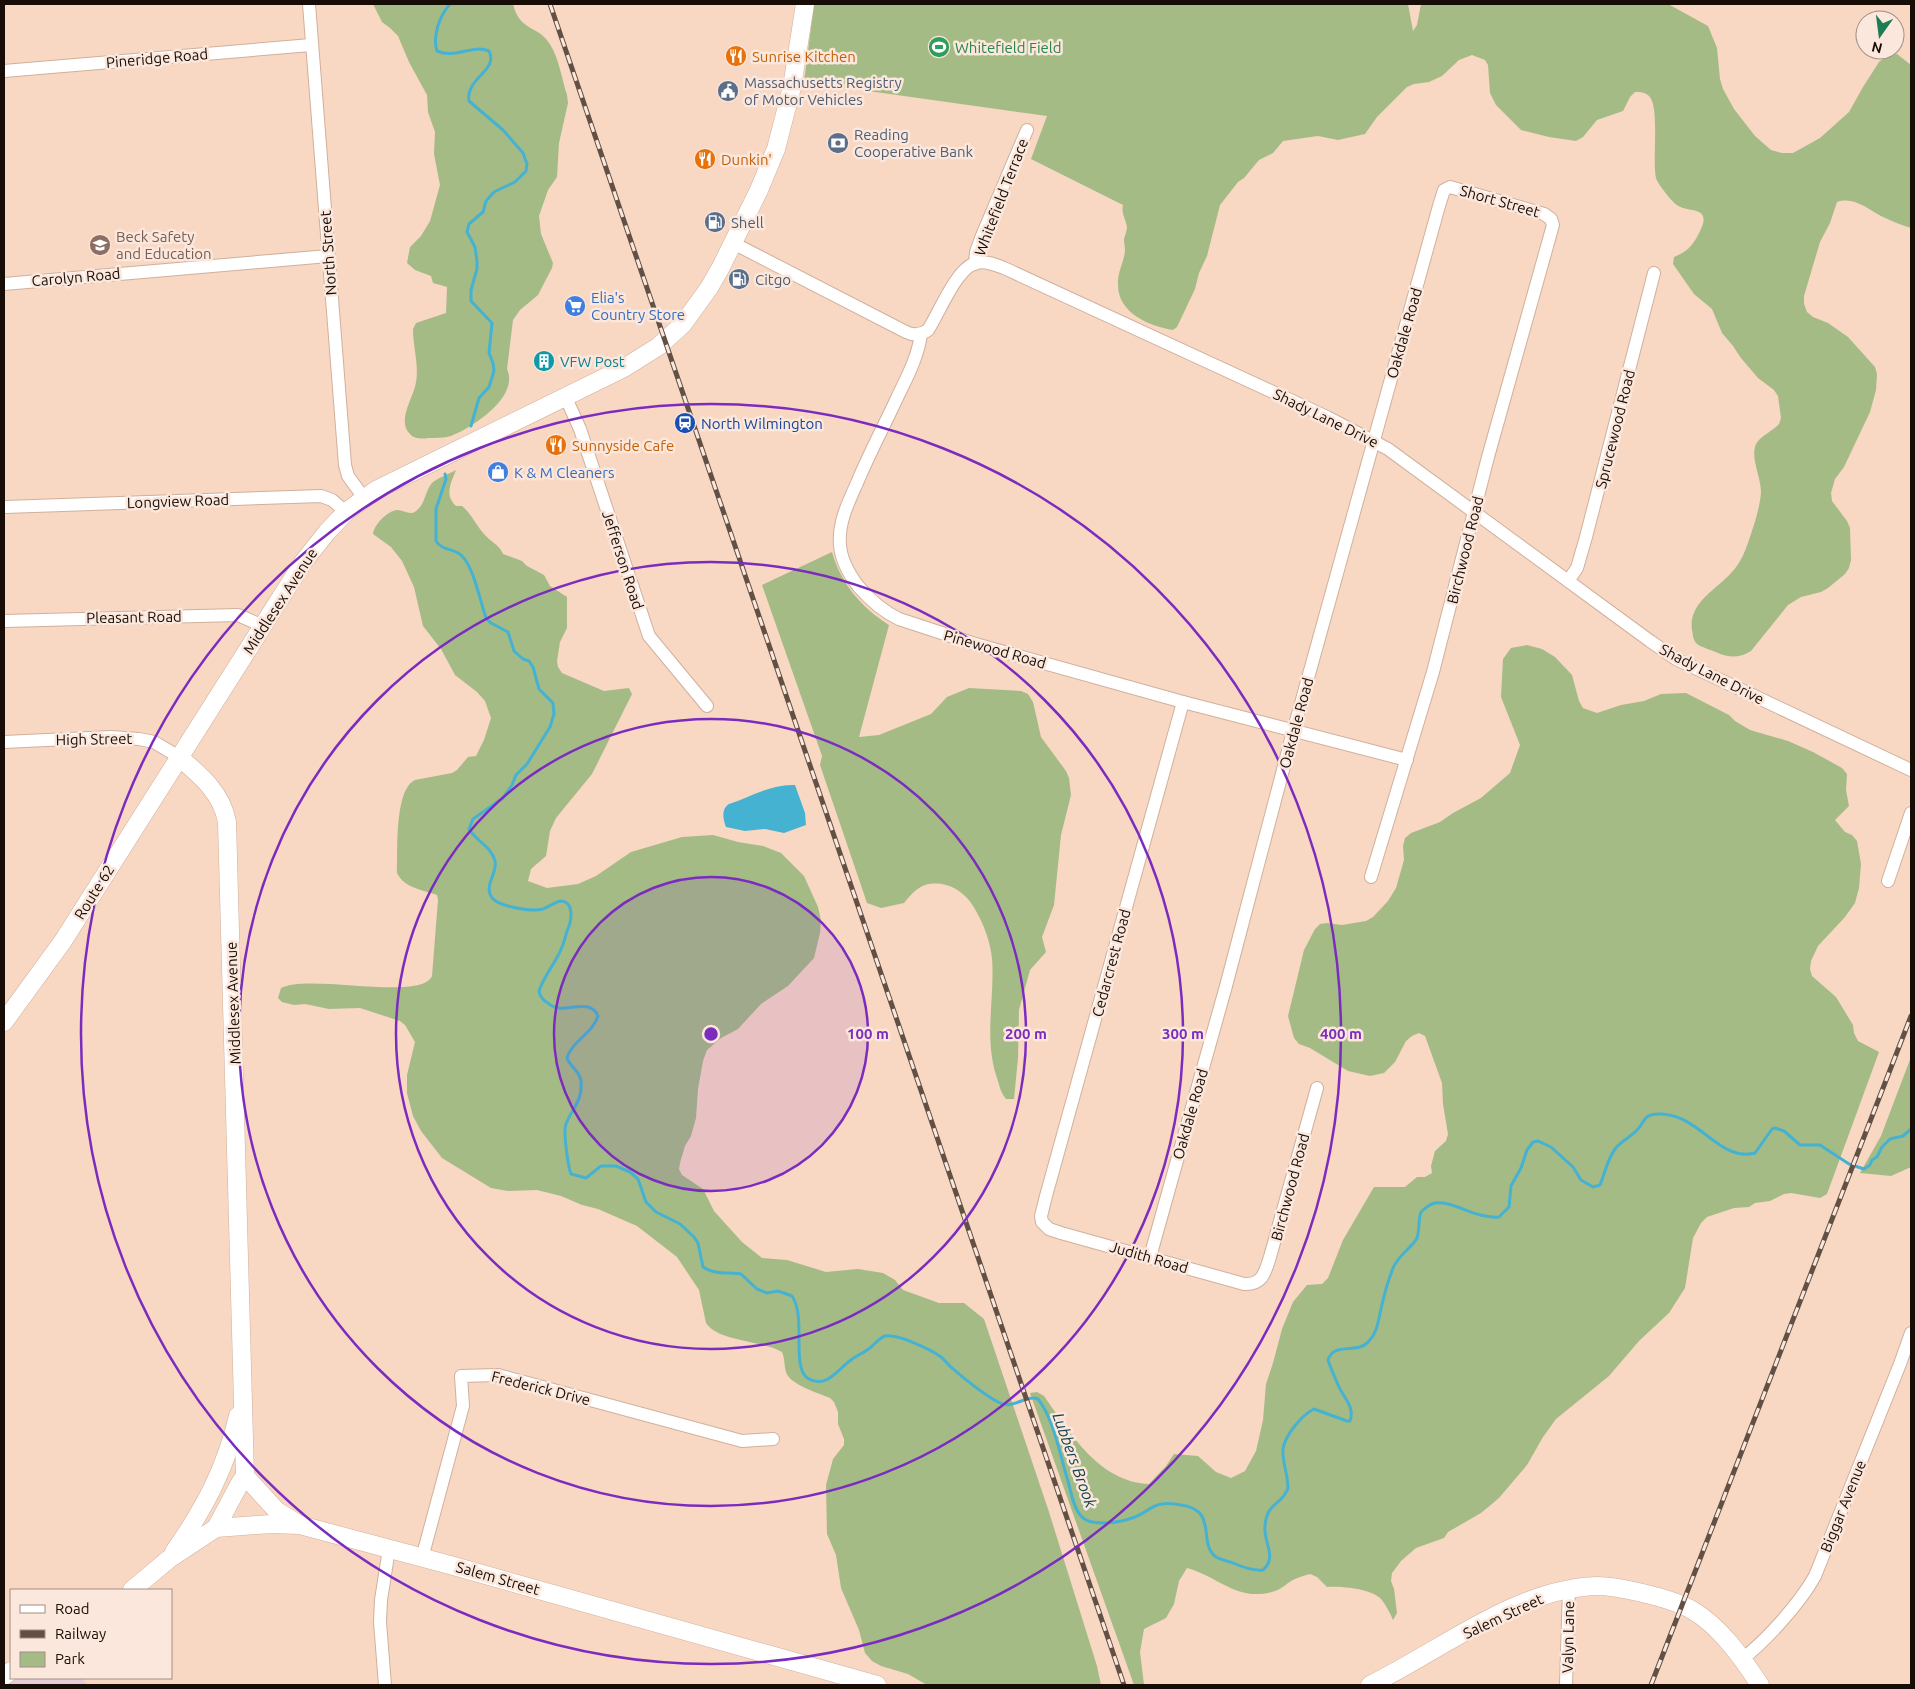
<svg xmlns="http://www.w3.org/2000/svg" width="1915" height="1689" viewBox="0 0 1915 1689" font-family="Ubuntu,sans-serif">
	<style>
		.education { fill: #e5cdd6 }
		.green { fill: #a5bb86 }
		.water { fill: #45b2d2 }
		.lines { fill: none; stroke-linecap: round; stroke-linejoin: round }
		.stream { stroke: #45b2d2; stroke-width: 3 }
		.street-casing { stroke: #d0b09d; stroke-width: 14 }
		.secondary-casing { stroke: #d0b09d; stroke-width: 19 }
		.street { stroke: #fff; stroke-width: 12 }
		.secondary { stroke: #fff; stroke-width: 18 }
		.rail-casing { stroke: #625045; stroke-width: 5 }
		.rail { stroke: #fbe7db; stroke-width: 3; stroke-dasharray: 9; stroke-linecap: butt }
		.ring { fill: none; stroke: #7b2cbf; stroke-width: 2.5 }
		.labels { text-anchor: middle; dominant-baseline: central; stroke-width: 5; stroke-linejoin: round; paint-order: stroke }
		.leisure-label { font-size: 15px; fill: #27864d; stroke: #fbe7db; text-anchor: start }
		.food-label { font-size: 15px; fill: #c56008; stroke: #fbe7db; text-anchor: start }
		.street-label { font-size: 15px; fill: #170c06; stroke: #fbe7db }
		.service-label { font-size: 15px; fill: #4e5e75; stroke: #fbe7db; text-anchor: start }
		.education-label { font-size: 15px; fill: #785e54; stroke: #fbe7db; text-anchor: start }
		.shop-label { font-size: 15px; fill: #366cbe; stroke: #fbe7db; text-anchor: start }
		.culture-label { font-size: 15px; fill: #0d838f; stroke: #fbe7db; text-anchor: start }
		.transit-label { font-size: 15px; fill: #164399; stroke: #fbe7db; text-anchor: start }
		.water-label { font-size: 16px; font-style: italic; fill: #124250; stroke: #fbe7db }
		.centre { fill: #7b2cbf; stroke: #fbe7db; stroke-width: 2.5 }
		.ring-label { font-size: 15px; text-anchor: middle; font-weight: bold; fill: #7b2cbf; stroke: #fbe7db; stroke-width: 5; stroke-linejoin: round; paint-order: stroke }
	</style>
	<rect width="100%" height="100%" fill="#f8d7c3"/>
	<polygon class="education" points="18,1678 82,1678 87,1685 6,1685"/>
	<g class="green">
		<path d="M373 4H513C520 33 539 24 551 46 559 59 562 80 567 95L568 103 559 143 557 177 548 190 539 216 541 234 553 263 552 268 538 295 520 310 513 320 507 369C520 397 472 428 451 436 444 438 435 438 428 438 422 439 414 439 410 434 398 423 410 402 414 390 421 370 413 350 413 329L416 323 446 313 447 287 433 283 431 276 415 270 407 263 410 247 421 236 430 221 440 185 434 154 435 132 428 112 427 95 409 62 398 36 390 28 382 22Z"/>
		<path d="M814 4H1408L1413 31 1417 25 1421 4H1668L1708 26 1717 48 1720 79 1723 89 1734 109 1755 136 1771 150 1782 153H1793L1820 138 1849 112 1863 87 1879 62 1887 56 1897 54 1911 65V228C1901 225 1891 221 1881 216 1868 209 1853 196 1837 202L1830 223 1820 242 1804 296V304L1807 312 1813 317 1828 323 1848 337 1875 367 1877 374 1876 390 1870 412 1844 467 1835 479 1831 493 1832 501 1847 521 1850 528 1851 560 1849 568 1845 574 1828 588 1821 592 1801 597 1788 605 1751 651C1740 658 1729 658 1718 653 1712 650 1703 648 1697 644 1693 640 1693 635 1692 630 1688 603 1716 590 1731 573 1740 564 1745 552 1749 540 1754 525 1760 508 1761 492 1761 477 1750 457 1756 444 1760 436 1773 431 1779 424L1781 418 1778 396 1774 390 1758 378 1741 358 1733 346 1722 333 1712 309 1694 294 1673 264 1674 257C1686 252 1692 247 1698 235 1715 204 1689 214 1677 205 1672 202 1657 183 1656 178 1652 161 1660 106 1649 96 1645 92 1640 92 1635 92L1630 97 1623 111 1597 120 1583 137 1576 141 1549 137 1521 130 1496 105 1490 93 1488 65 1485 60 1472 55 1459 60 1442 76 1429 82 1414 84 1407 87 1377 117 1365 134 1338 140 1318 136 1283 141 1273 153 1259 160 1244 178 1238 182 1220 205 1207 256 1199 273 1195 289 1177 327 1173 330C1149 326 1118 313 1118 285 1117 273 1124 262 1125 251 1125 247 1124 243 1124 239 1125 235 1127 231 1127 227 1126 219 1121 214 1123 205L1031 159 1047 116 804 82Z"/>
		<path d="M456 470C451 483 444 495 456 506H462C472 514 477 528 487 537 493 543 500 546 503 554L522 561 527 566 544 575 550 586 567 597V628L560 642 557 661 558 667 562 673 604 691 629 688 632 694 592 774 556 818 550 831 546 856 531 869 528 881 547 888 578 884 596 876 631 852 682 837 713 835 738 842 763 846 781 853 804 876 818 907 821 920 820 933 814 958 788 986 761 1004 738 1029 721 1038 707 1050 703 1061 698 1089 696 1118 691 1136 685 1146 680 1163 679 1169 682 1175 703 1189 714 1211 742 1242 762 1258 787 1260 826 1272 858 1269 883 1273 895 1280 903 1290 939 1303H964L984 1319 1049 1512 1097 1666 1101 1685H927L908 1674 881 1666 872 1661 865 1653 859 1630 841 1588 836 1555 827 1534 826 1485 833 1459 844 1445V1439L838 1424V1412L834 1402 830 1398C818 1393 789 1384 786 1372 784 1365 785 1359 782 1352 761 1340 719 1342 706 1323L699 1290 677 1257 637 1226 598 1209 582 1205 561 1196 537 1190 508 1191 491 1188 442 1158 421 1131 413 1116 407 1093V1075L415 1042 405 1025 400 1021 360 1008 329 1009 305 1004 294 1005 282 1002 278 998 281 988C309 973 421 1002 432 976L438 900 437 895C423 890 404 888 397 873 398 852 394 790 415 780L452 773 457 770 468 757 476 756 484 740 491 718 485 701 477 692 455 675 441 649 423 626 414 587 402 561 391 547 373 534C374 525 387 511 397 510 404 510 410 516 416 511 425 505 425 491 432 483 437 478 449 474 456 470Z"/>
		<path d="M832 552C841 584 862 608 889 625L859 737 879 735 931 714 947 697 969 688 1021 691 1028 694 1033 702 1041 737 1066 771 1069 778 1071 795 1061 835 1054 905 1042 937 1046 952 1030 970 1019 1010 1018 1058 1014 1099H1006C1000 1092 999 1083 996 1075 984 1036 995 997 992 958 990 941 984 925 976 911 970 899 959 888 946 885 925 880 916 888 904 903L881 908 867 903 820 765 822 756 762 585Z"/>
		<path d="M1527 645 1542 649 1555 657 1572 675 1579 701 1583 708 1597 713 1621 705 1644 701 1661 694 1686 693 1729 715 1735 721 1750 730 1788 741 1813 752 1842 768 1847 774 1846 790 1849 806 1835 820 1845 832 1852 835 1857 841 1861 864 1859 888 1855 903 1845 917 1818 946 1811 961 1810 969 1812 976 1836 997 1853 1025 1854 1033 1858 1041 1879 1052 1827 1194 1820 1198 1791 1193 1784 1194 1770 1201 1755 1203 1749 1207 1734 1208 1707 1217 1701 1223 1693 1238 1685 1288 1669 1313 1639 1341 1609 1376 1556 1419 1543 1437 1527 1465 1499 1498 1481 1513 1448 1532 1444 1538 1416 1548 1401 1561 1392 1573 1391 1581 1394 1589 1397 1613 1393 1620C1390 1613 1386 1605 1381 1599 1372 1589 1341 1586 1327 1587L1317 1577 1310 1574C1305 1575 1300 1577 1295 1579 1288 1582 1282 1589 1275 1591 1237 1603 1220 1577 1187 1568L1179 1581 1174 1604 1166 1618 1144 1629 1140 1652 1144 1685H1134L1030 1393 1037 1392 1044 1396C1070 1433 1099 1482 1149 1484L1166 1466 1174 1454 1198 1456 1216 1472 1231 1478 1245 1471 1256 1451 1263 1420 1266 1384 1273 1363 1282 1329 1293 1302 1307 1285 1322 1284 1328 1278 1343 1240 1374 1187H1405L1417 1177H1425L1432 1173 1431 1166 1435 1151 1446 1141 1448 1134 1443 1104 1442 1083 1425 1036 1419 1033 1412 1036 1406 1041 1395 1062 1384 1073 1370 1076 1348 1071 1310 1048 1299 1044 1294 1038 1288 1016 1304 950 1315 929 1320 924 1327 923 1342 925 1366 921 1373 917 1388 901 1396 888 1404 860 1403 846 1405 838 1411 833 1440 822 1453 813 1481 798 1510 773 1520 745 1501 697 1503 659 1511 648Z"/>
		<polygon points="1911,1057 1911,1167 1891,1176 1860,1173 1881,1136"/>
	</g>
	<path class="water" d="M795 785 805 813 806 825 784 833 765 829 745 831 726 827C723 819 721 809 729 804 750 797 771 784 795 785Z"/>
	<g class="lines">
		<g class="stream">
			<path d="M450 4C440 15 432 36 437 51 456 59 472 44 489 51 499 71 465 78 469 101L503 130 523 153 527 164 526 171 515 182 494 192 486 201 483 212 469 224 467 232 475 247 477 261V269L471 290V301L492 323 489 353 493 363 494 371 489 387 479 398 471 426"/>
			<path d="M445 474 446 479 436 509V541C442 551 454 548 462 556 474 568 480 601 486 618L491 623 508 632 514 651 523 659 529 661 533 667 539 689 553 703 554 714 550 727 527 764 516 775 512 785 503 798 473 819 469 829C476 841 492 847 495 861 498 873 483 886 492 898 500 907 532 912 543 909 549 907 554 902 561 901 573 901 572 918 569 926 566 933 565 940 562 947 556 963 544 975 539 991 540 996 541 998 545 1001 549 1004 553 1008 559 1008 570 1010 591 999 598 1016 593 1033 572 1041 567 1058 570 1067 580 1071 581 1081 583 1101 572 1108 566 1124 563 1132 568 1166 571 1174L586 1178 601 1166H616L630 1172 638 1179 646 1202 656 1212 680 1224 694 1237 698 1243 703 1267C715 1275 727 1272 741 1274L757 1289 767 1293 778 1291 792 1296C807 1318 790 1369 809 1379 827 1389 839 1368 851 1360 857 1355 864 1353 870 1348 875 1344 879 1338 885 1336 892 1335 901 1338 907 1340 919 1345 931 1349 941 1357 945 1360 948 1365 952 1368 966 1380 981 1393 998 1402 1013 1411 1025 1394 1038 1399 1054 1419 1060 1456 1068 1481 1071 1492 1073 1507 1081 1516 1091 1528 1122 1522 1135 1517 1145 1514 1151 1505 1162 1504 1167 1503 1176 1504 1181 1505 1219 1510 1197 1543 1216 1557 1221 1560 1228 1561 1233 1563 1242 1567 1253 1571 1263 1570 1278 1557 1263 1542 1265 1526 1267 1501 1282 1506 1288 1488 1288 1475 1282 1461 1283 1449 1285 1435 1302 1415 1314 1409L1347 1421H1350C1355 1407 1344 1398 1339 1387 1335 1378 1331 1369 1328 1360 1334 1341 1358 1355 1369 1341 1378 1331 1378 1321 1381 1309 1384 1295 1388 1281 1393 1268 1399 1254 1412 1248 1417 1238 1420 1229 1418 1219 1421 1212 1425 1208 1430 1204 1435 1203 1452 1200 1475 1219 1499 1217L1509 1207 1511 1186 1521 1168 1527 1150 1533 1142 1538 1141 1551 1147 1573 1167 1581 1180 1593 1187 1600 1185C1605 1173 1607 1160 1615 1149 1621 1141 1631 1137 1638 1129 1642 1125 1643 1120 1647 1117 1651 1113 1657 1114 1662 1114 1701 1116 1719 1162 1755 1153L1772 1129 1775 1128 1784 1131 1800 1145H1820L1849 1164 1864 1169 1870 1165 1872 1160 1877 1157 1882 1147 1890 1139 1903 1136 1911 1129"/>
		</g>
		<g class="street-casing">
			<g id="street">
				<polyline points="309,4 345,465 348,476 364,498"/>
				<polyline points="4,71 311,45"/>
				<path d="M733 243 906 332C914 336 921 335 928 330 939 313 955 272 973 264 983 260 994 264 1004 268L1327 417 1388 449 1650 641 1676 659 1911 770"/>
				<polyline points="975,264 976,252 981,238 1027,130"/>
				<polyline points="4,284 328,256"/>
				<path d="M921 334C918 357 907 377 897 398 884 426 869 454 857 483 848 503 838 523 840 545 841 560 849 574 858 586 870 600 882 611 899 619L972 643 1183 702 1407 760"/>
				<polyline points="566,398 580,429 649,636 707,706"/>
				<polyline points="5,507 321,496 332,500 346,512"/>
				<polyline points="1568,581 1577,568 1586,537 1654,273"/>
				<polyline points="4,621 238,615 263,626"/>
				<path d="M1183 702 1046 1196 1041 1216 1042 1222 1049 1229 1061 1233 1244 1284C1263 1285 1265 1272 1270 1257L1317 1088"/>
				<polyline points="4,742 111,737 139,739 154,742 179,757"/>
				<polyline points="1888,881 1911,813"/>
				<polyline points="1150,1257 1226,986 1293,732 1439,206 1444,190 1450,187 1544,214 1551,219 1553,225 1488,457 1433,672 1371,877"/>
				<polyline points="422,1558 463,1406 461,1376 498,1375 742,1441 773,1439"/>
				<path d="M1742 1659C1766 1641 1800 1603 1815 1576L1900 1364 1911 1333"/>
				<polyline points="385,1685 380,1622 381,1600 389,1549"/>
				<polyline points="1566,1685 1569,1589"/>
			</g>
		</g>
		<g class="secondary-casing">
			<g id="secondary">
				<path d="M179 757C200 775 222 793 227 822L245 1476 277 1511 300 1525"/>
				<polyline points="4,1022 63,941 304,561 327,532 346,512 376,490 624,368 659,346 683,324 709,288 721,267 759,190 776,149 792,87 805,4"/>
				<polyline points="216,1528 240,1483 245,1476"/>
				<path d="M174 1552C204 1509 226 1468 238 1416"/>
				<polyline points="132,1590 169,1559 216,1528 271,1524 300,1525 450,1565 877,1685"/>
				<polyline points="4,1676 11,1671"/>
				<path d="M1370 1685C1440 1651 1517 1588 1597 1586 1611 1586 1625 1589 1638 1592 1656 1596 1676 1601 1692 1610 1721 1627 1742 1658 1760 1685"/>
			</g>
		</g>
		<use href="#street" class="street"/>
		<use href="#secondary" class="secondary"/>
		<g class="rail-casing">
			<g id="rail">
				<polyline points="550,4 1124,1685"/>
				<polyline points="1651,1685 1911,1016"/>
			</g>
		</g>
		<use href="#rail" class="rail"/>
	</g>
	<circle cx="711" cy="1034" r="157" fill="#7b2cbf" fill-opacity=".12"/>
	<g class="ring">
		<circle cx="711" cy="1034" r="157"/>
		<circle cx="711" cy="1034" r="315"/>
		<circle cx="711" cy="1034" r="472"/>
		<circle cx="711" cy="1034" r="630"/>
	</g>
	<defs>
		<g id="stadium-disc" transform="scale(1.125)"><circle r="9.5" fill="#2e9e5b" stroke="#fbe7db"/><path d="M0-5a6.5 5 0 1 0 0 10a6.5 5 0 1 0 0-10ZM-3.5-1.8h7v3.6h-7Z" fill="#fff"/></g>
		<g id="restaurant-disc" transform="scale(1.125)"><circle r="9.5" fill="#e8710a" stroke="#fbe7db"/><path d="M-5-6h1v4h1v-4h1v4h1v-4h1v5L-1.5 .5V6h-2V.5L-5-1ZM5-6V6H3V1.5H1.5Q1.5-4 5-6Z" fill="#fff"/></g>
		<g id="civic-disc" transform="scale(1.125)"><circle r="9.5" fill="#5c6f8a" stroke="#fbe7db"/><path d="M-.6-6.5H3V-4.5H.6V-3L4-1V1h2V6H-6V1h2V-1L-.6-3ZM-1.2 2.5V6h2.4V2.5Z" fill="#fff"/></g>
		<g id="bank-disc" transform="scale(1.125)"><circle r="9.5" fill="#5c6f8a" stroke="#fbe7db"/><path d="M-6-4H6V4H-6ZM0-2.3a2.3 2.3 0 1 0 0 4.6a2.3 2.3 0 1 0 0-4.6Z" fill="#fff"/></g>
		<g id="fuel-disc" transform="scale(1.125)"><circle r="9.5" fill="#5c6f8a" stroke="#fbe7db"/><path d="M-5.5-6h7V0h2V4h1.3V-2.5L3-4.5l.8-.8L6-3V5H2.5V1h-1V6h-7ZM-4.2-4.7v3.2H.2V-4.7Z" fill="#fff"/></g>
		<g id="school-disc" transform="scale(1.125)"><circle r="9.5" fill="#8d6e63" stroke="#fbe7db"/><path d="M0-5L7-2L0 1L-7-2ZM-4 1L0 2.5L4 1V4Q0 6-4 4Z" fill="#fff"/></g>
		<g id="supermarket-disc" transform="scale(1.125)"><circle r="9.5" fill="#3f7fe0" stroke="#fbe7db"/><path d="M-6-5.5h2.5l.6 2H6L4.5 2H-2.5L-4.4-4H-6ZM-1.5 3.2a1.3 1.3 0 1 0 .1 0ZM3 3.2a1.3 1.3 0 1 0 .1 0Z" fill="#fff"/></g>
		<g id="building-disc" transform="scale(1.125)"><circle r="9.5" fill="#0f9aa8" stroke="#fbe7db"/><path d="M-4-6H4V6H1V3H-1V6H-4ZM-2.5-4.3h1.7v1.8h-1.7ZM.8-4.3h1.7v1.8H.8ZM-2.5-1h1.7V.8h-1.7ZM.8-1h1.7V.8H.8Z" fill="#fff"/></g>
		<g id="station-disc" transform="scale(1.125)"><circle r="9.5" fill="#1a4fb4" stroke="#fbe7db"/><path d="M-3-6H3Q5-6 5-4V2Q5 4 3 4L4.5 6H3L1.5 4h-3L-3 6H-4.5L-3 4Q-5 4-5 2V-4Q-5-6-3-6ZM-3.5-4v3h7v-3ZM-3.5 1v1.5H-2V1ZM2 1v1.5H3.5V1Z" fill="#fff"/></g>
		<g id="shop-disc" transform="scale(1.125)"><circle r="9.5" fill="#3f7fe0" stroke="#fbe7db"/><path d="M-5-2.5h2.3a2.7 3.5 0 0 1 5.4 0H5L5.5 6h-11ZM-1.5-2.5h3a1.5 2.3 0 0 0-3 0Z" fill="#fff"/></g>
	</defs>
	<g fill-rule="evenodd">
		<use href="#stadium-disc" x="939" y="47"/>
		<use href="#restaurant-disc" x="736" y="56"/>
		<use href="#civic-disc" x="728" y="91"/>
		<use href="#bank-disc" x="838" y="143"/>
		<use href="#restaurant-disc" x="705" y="159"/>
		<use href="#fuel-disc" x="715" y="222"/>
		<use href="#school-disc" x="100" y="245"/>
		<use href="#fuel-disc" x="739" y="279"/>
		<use href="#supermarket-disc" x="575" y="306"/>
		<use href="#building-disc" x="544" y="361"/>
		<use href="#station-disc" x="685" y="423"/>
		<use href="#restaurant-disc" x="556" y="445"/>
		<use href="#shop-disc" x="498" y="472"/>
	</g>
	<g class="labels">
		<g class="leisure-label">
			<text x="955" y="47">Whitefield Field</text>
		</g>
		<g class="food-label">
			<text x="752" y="56">Sunrise Kitchen</text>
			<text x="721" y="159">Dunkin'</text>
			<text x="572" y="445">Sunnyside Cafe</text>
		</g>
		<g class="street-label">
			<text transform="translate(157 58) rotate(-5)">Pineridge Road</text>
			<text transform="translate(1001 197) rotate(-69)">Whitefield Terrace</text>
			<text transform="translate(1500 201) rotate(16)">Short Street</text>
			<text transform="translate(328 253) rotate(-94)">North Street</text>
			<text transform="translate(76 277) rotate(-5)">Carolyn Road</text>
			<text transform="translate(1404 333) rotate(-74)">Oakdale Road</text>
			<text transform="translate(1326 418) rotate(26)">Shady Lane Drive</text>
			<text transform="translate(1615 429) rotate(-76)">Sprucewood Road</text>
			<text transform="translate(178 501) rotate(-2)">Longview Road</text>
			<text transform="translate(1465 550) rotate(-76)">Birchwood Road</text>
			<text transform="translate(623 560) rotate(72)">Jefferson Road</text>
			<text transform="translate(280 601) rotate(-57)">Middlesex Avenue</text>
			<text transform="translate(134 617) rotate(-1)">Pleasant Road</text>
			<text transform="translate(995 649) rotate(16)">Pinewood Road</text>
			<text transform="translate(1712 674) rotate(27)">Shady Lane Drive</text>
			<text transform="translate(1296 723) rotate(-75)">Oakdale Road</text>
			<text transform="translate(94 739) rotate(-1)">High Street</text>
			<text transform="translate(94 892) rotate(-58)">Route 62</text>
			<text transform="translate(1111 963) rotate(-75)">Cedarcrest Road</text>
			<text transform="translate(233 1003) rotate(-92)">Middlesex Avenue</text>
			<text transform="translate(1190 1114) rotate(-74)">Oakdale Road</text>
			<text transform="translate(1290 1187) rotate(-75)">Birchwood Road</text>
			<text transform="translate(1149 1257) rotate(16)">Judith Road</text>
			<text transform="translate(541 1388) rotate(14)">Frederick Drive</text>
			<text transform="translate(1843 1506) rotate(-68)">Biggar Avenue</text>
			<text transform="translate(498 1578) rotate(16)">Salem Street</text>
			<text transform="translate(1503 1616) rotate(-25)">Salem Street</text>
			<text transform="translate(1568 1637) rotate(-89)">Valyn Lane</text>
		</g>
		<g class="service-label">
			<text x="744" y="82">Massachusetts Registry<tspan x="744" dy="17">of Motor Vehicles</tspan></text>
			<text x="854" y="134">Reading<tspan x="854" dy="17">Cooperative Bank</tspan></text>
			<text x="731" y="222">Shell</text>
			<text x="755" y="279">Citgo</text>
		</g>
		<g class="education-label">
			<text x="116" y="236">Beck Safety<tspan x="116" dy="17">and Education</tspan></text>
		</g>
		<g class="shop-label">
			<text x="591" y="297">Elia's<tspan x="591" dy="17">Country Store</tspan></text>
			<text x="514" y="472">K &amp; M Cleaners</text>
		</g>
		<g class="culture-label">
			<text x="560" y="361">VFW Post</text>
		</g>
		<g class="transit-label">
			<text x="701" y="423">North Wilmington</text>
		</g>
		<g class="water-label">
			<text transform="translate(1075 1460) rotate(70)">Lubbers Brook</text>
		</g>
	</g>
	<circle cx="711" cy="1034" r="8" class="centre"/>
	<g class="ring-label">
		<text x="868" y="1039">100 m</text>
		<text x="1026" y="1039">200 m</text>
		<text x="1183" y="1039">300 m</text>
		<text x="1341" y="1039">400 m</text>
	</g>
	<rect width="1915" height="1689" fill="none" stroke="#170c06" stroke-width="10"/>
	<rect x="10" y="1589" width="162" height="90" fill="#fbe7db" stroke="#a08f86"/>
	<rect x="20" y="1605" width="25" height="8" fill="#ffffff" stroke="#a08f86"/>
	<text x="55" y="1614" font-size="15" fill="#170c06">Road</text>
	<rect x="20" y="1630" width="25" height="8" fill="#625045" stroke="#a08f86"/>
	<text x="55" y="1639" font-size="15" fill="#170c06">Railway</text>
	<rect x="20" y="1652" width="25" height="15" fill="#a5bb86" stroke="#a08f86"/>
	<text x="55" y="1664" font-size="15" fill="#170c06">Park</text>
	<g transform="translate(1880 35) rotate(194)"><circle r="24" fill="#fbe7db" stroke="#a08f86"/>
	<path d="M0-4L9 19L0 12L-9 19Z" fill="#1f7b51"/>
	<text y="-8" font-size="14" font-weight="bold" text-anchor="middle" fill="#170c06">N</text>
	</g>
</svg>
